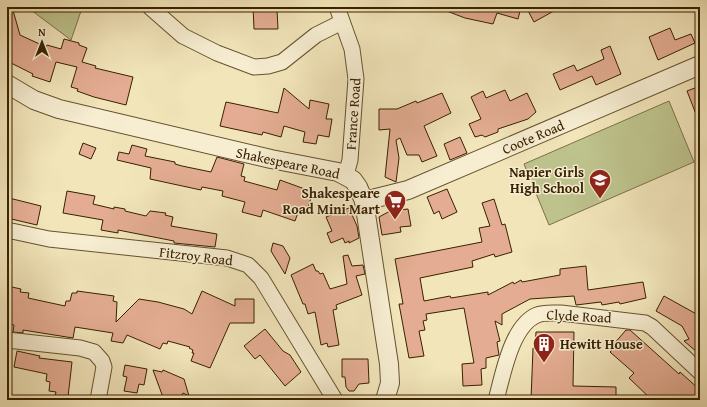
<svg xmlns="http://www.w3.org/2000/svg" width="707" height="407" viewBox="0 0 707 407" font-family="'Gentium Book Plus',serif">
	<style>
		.green { fill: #bec38d; stroke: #7b7246 }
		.building { fill: #e4ad93; stroke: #382100 }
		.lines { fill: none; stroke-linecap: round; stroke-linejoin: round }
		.minor-casing { stroke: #66522e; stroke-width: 17 }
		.tertiary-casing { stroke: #66522e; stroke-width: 20 }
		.minor { stroke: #f7eed2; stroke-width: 15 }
		.tertiary { stroke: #f7eed2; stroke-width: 18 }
		.labels { text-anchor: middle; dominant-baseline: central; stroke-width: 3; stroke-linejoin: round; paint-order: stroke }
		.street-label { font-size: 14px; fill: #382100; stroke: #f7eed2 }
		.poi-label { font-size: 14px; font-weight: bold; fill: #382100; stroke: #f7eed2; text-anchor: end }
	</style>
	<rect width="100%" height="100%" fill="#f2e5ba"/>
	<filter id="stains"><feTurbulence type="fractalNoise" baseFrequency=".005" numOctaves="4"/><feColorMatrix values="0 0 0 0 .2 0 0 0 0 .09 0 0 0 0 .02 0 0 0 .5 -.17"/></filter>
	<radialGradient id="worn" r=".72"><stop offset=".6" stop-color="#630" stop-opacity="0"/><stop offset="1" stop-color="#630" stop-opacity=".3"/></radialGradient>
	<g class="green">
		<polygon points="27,7 77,7 81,11 71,40"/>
		<polygon points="669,101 694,162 549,225 524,164"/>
	</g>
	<g class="building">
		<polygon points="7,7 12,7 20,35 46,47 47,45 61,49 64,39 79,43 79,45 87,48 82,62 96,66 95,68 133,77 126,105 94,97 77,91 78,89 71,87 77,67 56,62 50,82 32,76 33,74 7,61"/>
		<polygon points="253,7 275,7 275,9 277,9 278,29 254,29"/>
		<polygon points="444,7 521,7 518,19 497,13 493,24 465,18 444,10"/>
		<polygon points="526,7 561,7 534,22"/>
		<polygon points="670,28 675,40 691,34 695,43 658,60 649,37"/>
		<polygon points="610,46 621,74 596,85 592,76 560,90 553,74 574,65 577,71 604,59 601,50"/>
		<polygon points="700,86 700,122 699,122 687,91"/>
		<polygon points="284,88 309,109 310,100 329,104 326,119 332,119 329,137 318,135 316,144 303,142 305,132 284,126 281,137 263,132 262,135 220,126 226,102 278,113"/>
		<polygon points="505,90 510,101 527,93 536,112 528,119 498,129 498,132 485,137 482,135 475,137 469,124 481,119 471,97 483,91 486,98"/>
		<polygon points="442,93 451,113 424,126 437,156 422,162 419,155 407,155 400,138 396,140 399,158 396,182 385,177 390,129 379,130 379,109 397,109 416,101 417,103"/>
		<polygon points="460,137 467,153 450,160 444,144"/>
		<polygon points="83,143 96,148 91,159 79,154"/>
		<polygon points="132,145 147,149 145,156 175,162 175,164 182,166 211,172 217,157 244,164 241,176 245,177 244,181 277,190 280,180 313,192 306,213 299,210 295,221 263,210 261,217 242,212 245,202 222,196 223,191 202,187 201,190 150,179 151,168 117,160 119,152 129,154"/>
		<polygon points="447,189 457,212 442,219 439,211 434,214 427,197"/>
		<polygon points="67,191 95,196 93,204 114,209 114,207 125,209 125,211 146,216 150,211 166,213 165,215 173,217 171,226 217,234 215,247 174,243 174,241 118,230 118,233 101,230 103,220 63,213"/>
		<polygon points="9,198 41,206 37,225 7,218"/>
		<polygon points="494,199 502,225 505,224 512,252 495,257 494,254 472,261 473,267 420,278 424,301 450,296 451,298 488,292 488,295 513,282 514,284 521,280 522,282 560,275 560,269 586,266 588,290 643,282 646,298 620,304 619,302 602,305 601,302 576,305 574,296 530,299 502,314 502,325 495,321 500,341 497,342 499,355 486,358 486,368 481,369 482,385 463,386 462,364 474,363 464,308 426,314 427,320 423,321 425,330 419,331 424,356 409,358 399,304 403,304 395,259 482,242 479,228 490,226 482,203"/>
		<polygon points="349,208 357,226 359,238 349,243 349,241 345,243 343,238 331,243 327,233 332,231 326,217"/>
		<polygon points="408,209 411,226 400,227 401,232 382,235 379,217 390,211"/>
		<polygon points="273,243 283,246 290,258 285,274 271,251"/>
		<polygon points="348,255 352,266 363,265 365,274 356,276 362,295 336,305 337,309 333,310 339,345 328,347 327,343 321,345 315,312 308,314 305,304 303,304 291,275 313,264 316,271 318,271 320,274 323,273 330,289 347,284 343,256"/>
		<polygon points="7,286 21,289 20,292 29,293 28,298 65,306 66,301 70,301 72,293 77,293 77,291 114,296 113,301 117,302 116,322 139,299 158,302 184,309 192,314 202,291 235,306 235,299 254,299 254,323 230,323 210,368 191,361 194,353 192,353 193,350 189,348 190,347 168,341 167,344 163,343 160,349 127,335 123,343 111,341 113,333 75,327 73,338 23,330 23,333 13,332 14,325 7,324"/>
		<polygon points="664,296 700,316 700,358 697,352 684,341 689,339 682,326 656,311"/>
		<polygon points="265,329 283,351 290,355 301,372 285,386 260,355 255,359 244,346"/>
		<polygon points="626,330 630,330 679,374 680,372 700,390 700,400 652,400 629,378 634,373 610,352 615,347 613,345"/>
		<polygon points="536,332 574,332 573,386 616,387 616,400 531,400 533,348 535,348"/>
		<polygon points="17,351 40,356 39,358 72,362 68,397 55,396 56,392 49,391 50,382 46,381 47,374 14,367"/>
		<polygon points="342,359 368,359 369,383 359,384 354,391 349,391 346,387 345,377 342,377"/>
		<polygon points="125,365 147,369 144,385 139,384 137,393 124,391 127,377 123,376"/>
		<polygon points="153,370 162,372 163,370 184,379 189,396 183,393 179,400 164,400"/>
	</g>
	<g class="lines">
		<g class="minor-casing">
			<g id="minor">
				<polyline points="150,7 183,36 217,53 254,67 268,66 282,62 316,35 342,22"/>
				<polyline points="337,7 352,49 356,79 350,160 346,175"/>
				<polyline points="7,230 49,239 227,258 248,265 261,278 335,400"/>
				<polyline points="7,340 80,348 94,352 102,361 104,367 98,400"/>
				<path d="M496 400C503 375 511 326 537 315 544 312 553 313 561 313L645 323 652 327 700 372"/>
			</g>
		</g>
		<g class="tertiary-casing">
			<g id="tertiary">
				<polyline points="7,84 34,100 59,109 271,159 338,172 353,180 358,187 364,201 389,364 390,383 385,400"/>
				<polyline points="364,201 408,190 700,65"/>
			</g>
		</g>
		<use href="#minor" class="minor"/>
		<use href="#tertiary" class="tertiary"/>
	</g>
	<defs>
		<g id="school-pin" transform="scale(1.15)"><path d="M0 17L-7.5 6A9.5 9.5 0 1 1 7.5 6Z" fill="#8f2418" stroke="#f7eed2"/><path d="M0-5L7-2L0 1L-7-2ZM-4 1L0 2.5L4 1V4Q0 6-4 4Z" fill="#fff"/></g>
		<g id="supermarket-pin" transform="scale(1.15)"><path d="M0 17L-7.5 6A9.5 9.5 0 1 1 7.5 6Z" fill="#8f2418" stroke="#f7eed2"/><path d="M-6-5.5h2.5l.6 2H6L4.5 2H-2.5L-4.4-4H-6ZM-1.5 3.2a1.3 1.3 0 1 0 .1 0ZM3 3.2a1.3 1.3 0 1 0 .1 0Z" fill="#fff"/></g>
		<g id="building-pin" transform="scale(1.15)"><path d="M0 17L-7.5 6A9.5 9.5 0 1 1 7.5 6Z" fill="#8f2418" stroke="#f7eed2"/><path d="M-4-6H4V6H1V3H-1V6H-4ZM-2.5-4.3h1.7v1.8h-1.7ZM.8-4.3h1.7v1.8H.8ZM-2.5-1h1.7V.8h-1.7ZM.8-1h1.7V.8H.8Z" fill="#fff"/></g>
	</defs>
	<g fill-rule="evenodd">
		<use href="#school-pin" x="600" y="180"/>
		<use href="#supermarket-pin" x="395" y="201"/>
		<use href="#building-pin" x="544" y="344"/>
	</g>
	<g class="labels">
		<g class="street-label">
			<text transform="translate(353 114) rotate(-86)">France Road</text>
			<text transform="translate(533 137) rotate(-23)">Coote Road</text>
			<text transform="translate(288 163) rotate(12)">Shakespeare Road</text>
			<text transform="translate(196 256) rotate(7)">Fitzroy Road</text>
			<text transform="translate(579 316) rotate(3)">Clyde Road</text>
		</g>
		<g class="poi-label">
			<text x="584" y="172">Napier Girls<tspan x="584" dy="16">High School</tspan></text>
			<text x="380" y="193">Shakespeare<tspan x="380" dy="16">Road Mini Mart</tspan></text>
			<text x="560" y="344" text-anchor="start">Hewitt House</text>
		</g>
	</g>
	<rect width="707" height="407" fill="none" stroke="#f2e5ba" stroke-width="24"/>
	<rect x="8" y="8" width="691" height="391" fill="none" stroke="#382100" stroke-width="2"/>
	<rect x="12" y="12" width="683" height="383" fill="none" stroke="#382100"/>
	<g transform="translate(42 42)" stroke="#f7eed2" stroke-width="3" paint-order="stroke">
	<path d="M0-3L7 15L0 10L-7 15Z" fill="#382100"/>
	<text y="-6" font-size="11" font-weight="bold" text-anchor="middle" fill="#382100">N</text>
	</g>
	<rect width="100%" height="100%" filter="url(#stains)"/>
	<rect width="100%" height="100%" fill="url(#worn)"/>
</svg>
